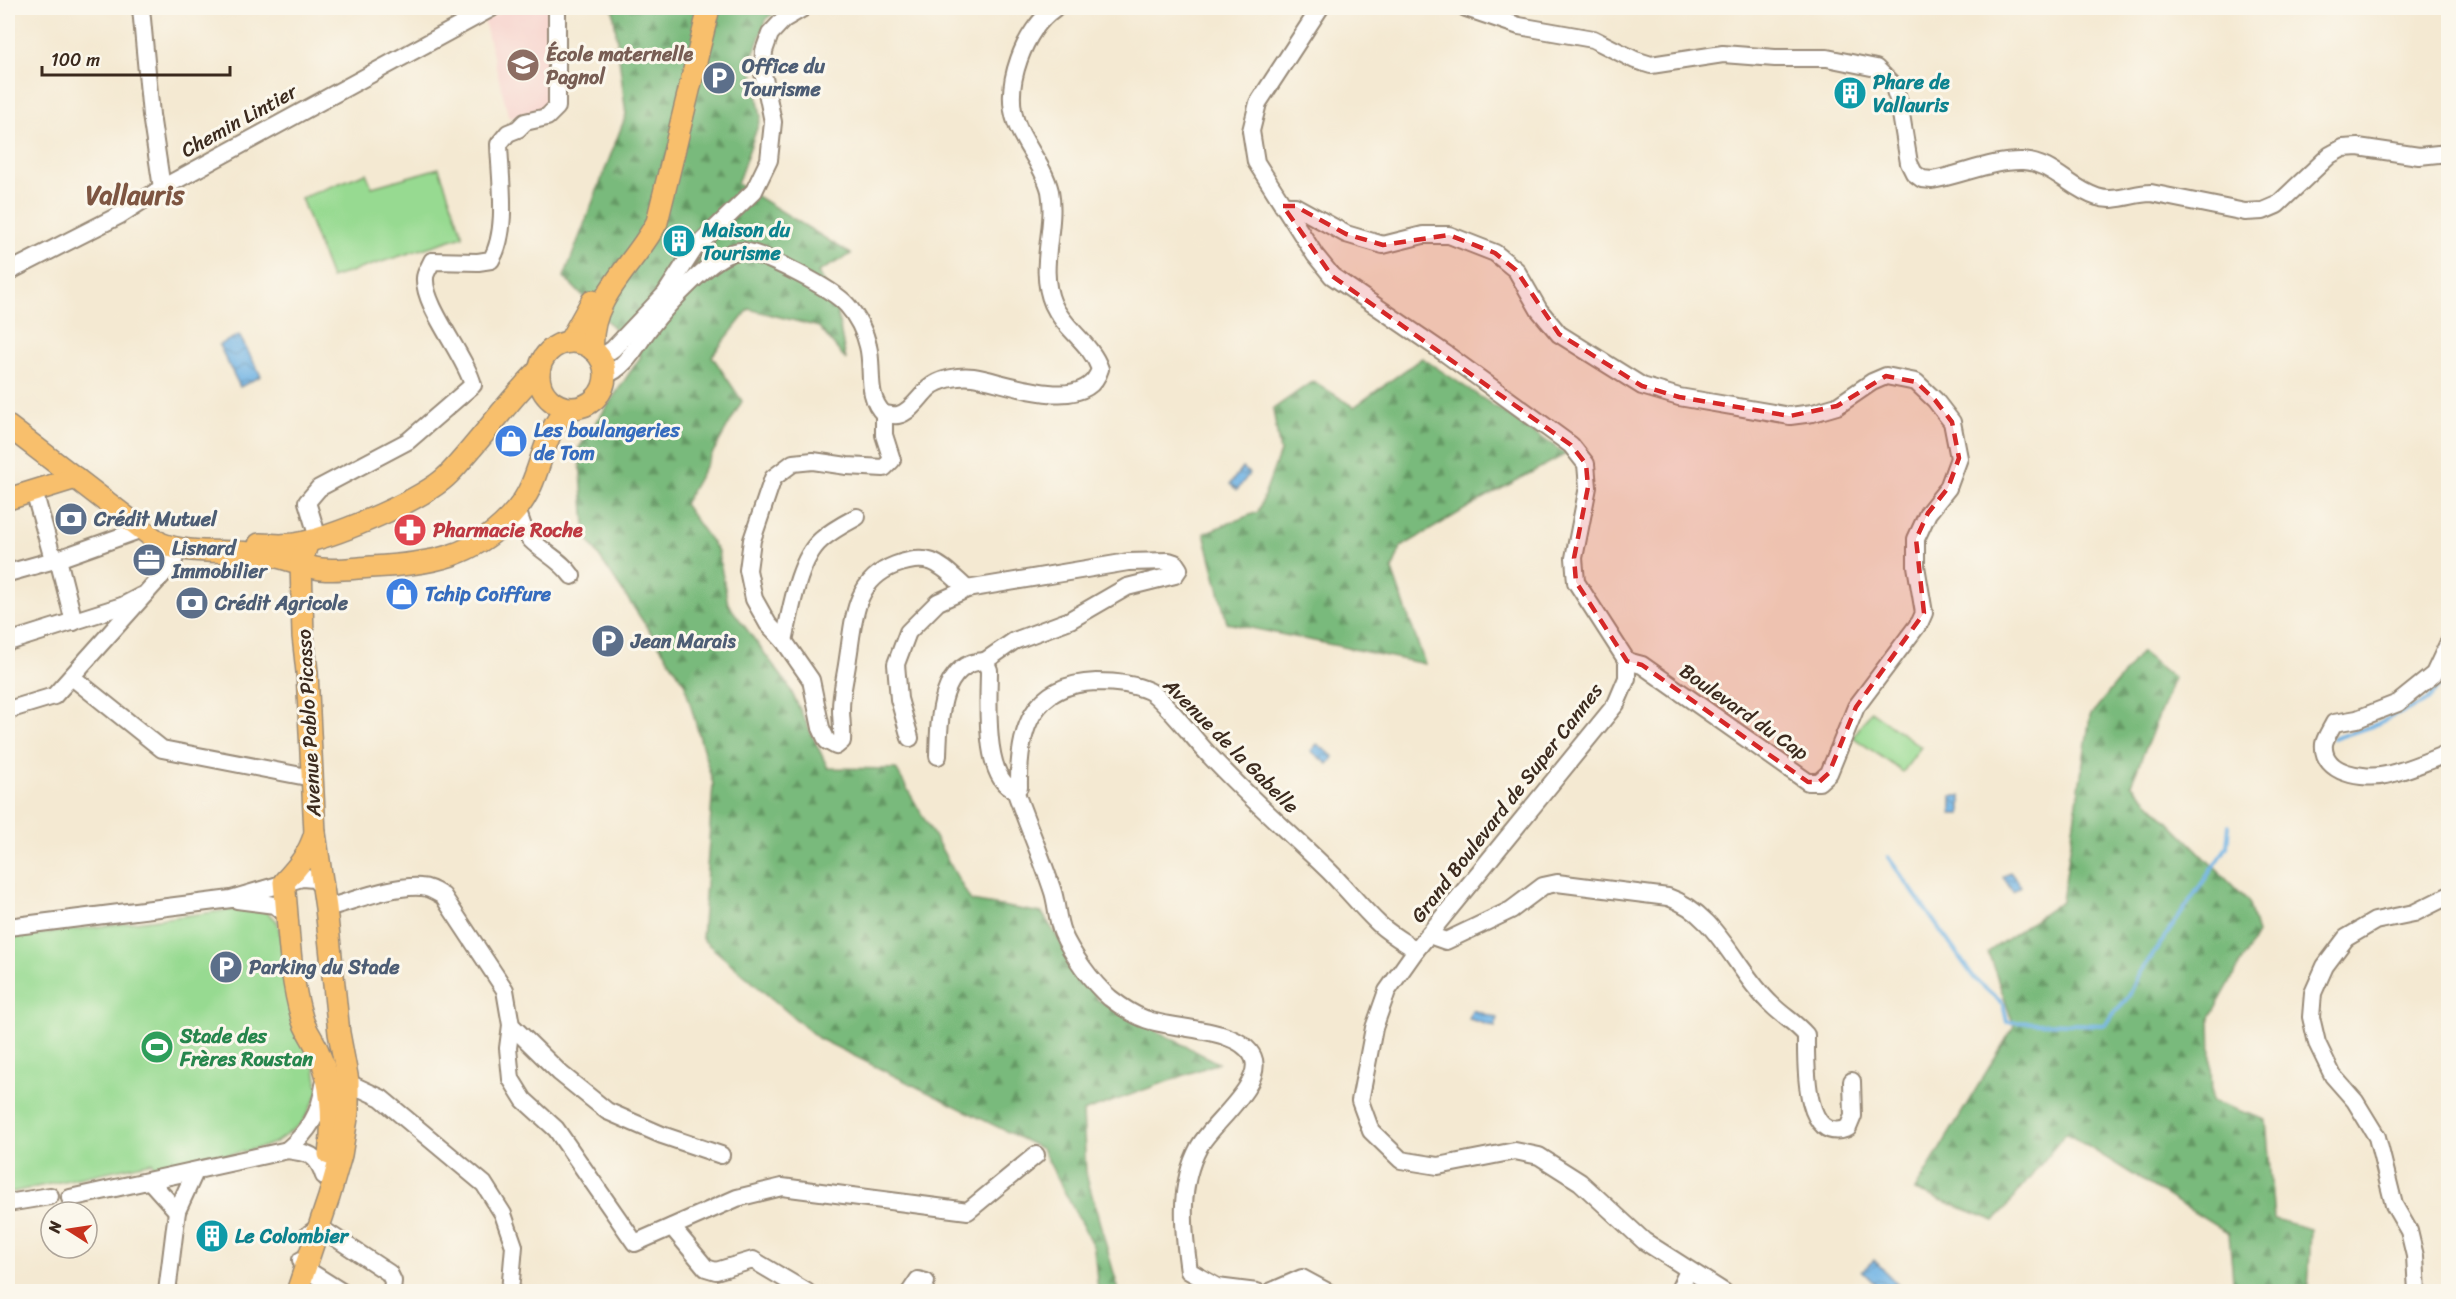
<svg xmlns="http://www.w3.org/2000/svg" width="2456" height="1299" viewBox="0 0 2456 1299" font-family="Sriracha,sans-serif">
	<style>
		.built { fill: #f7d0ca }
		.forest { fill: url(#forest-firs); stroke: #5a724c; stroke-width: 1.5 }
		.pitch { fill: #97da91; stroke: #698258; stroke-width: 1.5 }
		.water { fill: url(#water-waves); stroke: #546e81; stroke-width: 1.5 }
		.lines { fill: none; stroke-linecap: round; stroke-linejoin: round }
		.stream { stroke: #6eb2e4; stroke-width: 4 }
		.minor-casing { stroke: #988a78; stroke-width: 20 }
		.major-casing { stroke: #988a78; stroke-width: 24 }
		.minor { stroke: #fff; stroke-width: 16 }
		.major { stroke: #f8bf6c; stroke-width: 21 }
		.marked { fill: #d62828; fill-opacity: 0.2; stroke: #d62828; stroke-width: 4.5; stroke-dasharray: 12 8; stroke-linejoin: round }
		.labels { text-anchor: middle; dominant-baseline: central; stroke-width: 6; stroke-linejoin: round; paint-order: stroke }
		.education-label { font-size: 20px; font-weight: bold; fill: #785e54; stroke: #fbf7ec; text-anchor: start }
		.service-label { font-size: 20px; font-weight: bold; fill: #4e5e75; stroke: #fbf7ec; text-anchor: start }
		.culture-label { font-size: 20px; font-weight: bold; fill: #0d838f; stroke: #fbf7ec; text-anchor: start }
		.street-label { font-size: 20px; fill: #3b2a1e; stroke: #fbf7ec }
		.shop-label { font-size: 20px; font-weight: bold; fill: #366cbe; stroke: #fbf7ec; text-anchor: start }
		.health-label { font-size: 20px; font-weight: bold; fill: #be3a42; stroke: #fbf7ec; text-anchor: start }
		.leisure-label { font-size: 20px; font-weight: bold; fill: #27864d; stroke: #fbf7ec; text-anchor: start }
		.district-label { font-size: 26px; font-weight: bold; fill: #7e5642; stroke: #fbf7ec }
	</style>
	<defs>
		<pattern id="forest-firs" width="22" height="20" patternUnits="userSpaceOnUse" patternTransform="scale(1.5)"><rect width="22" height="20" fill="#79ba7b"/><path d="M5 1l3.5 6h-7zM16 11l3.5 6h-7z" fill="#649764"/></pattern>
		<pattern id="water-waves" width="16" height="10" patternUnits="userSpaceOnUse" patternTransform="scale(1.5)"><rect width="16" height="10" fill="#6eb2e4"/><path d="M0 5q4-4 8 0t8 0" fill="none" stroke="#5c91b8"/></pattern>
	</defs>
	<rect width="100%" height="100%" fill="#fbf7ec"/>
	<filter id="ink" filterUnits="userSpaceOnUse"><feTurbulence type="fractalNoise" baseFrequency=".0167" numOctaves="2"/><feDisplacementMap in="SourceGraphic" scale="12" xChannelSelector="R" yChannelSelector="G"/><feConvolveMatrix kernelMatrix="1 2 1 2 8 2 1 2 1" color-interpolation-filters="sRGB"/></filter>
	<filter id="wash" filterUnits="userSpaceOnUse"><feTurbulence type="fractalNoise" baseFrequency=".008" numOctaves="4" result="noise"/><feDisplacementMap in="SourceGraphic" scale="24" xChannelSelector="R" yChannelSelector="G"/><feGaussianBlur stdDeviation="1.35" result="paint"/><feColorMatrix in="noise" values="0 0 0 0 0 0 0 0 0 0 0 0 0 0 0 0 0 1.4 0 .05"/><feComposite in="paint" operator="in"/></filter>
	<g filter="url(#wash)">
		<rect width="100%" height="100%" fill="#f4e9d2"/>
		<polygon class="built" points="509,8 550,8 551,109 509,118 484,21"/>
		<g class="forest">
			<polygon points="613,8 782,8 767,18 751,60 761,117 737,184 851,254 818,272 837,311 846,360 819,327 749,309 712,356 742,401 684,504 718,551 728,604 788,685 828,768 896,769 971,901 1042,913 1098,1000 1218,1063 1083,1112 1086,1174 1119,1291 1098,1291 1094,1248 1042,1149 818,1038 702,939 713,784 684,682 586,537 579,448 641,356 564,277 626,115"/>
			<polygon points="1422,358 1566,454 1484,498 1401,547 1392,570 1425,664 1227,623 1204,533 1258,512 1280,452 1273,409 1313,381 1354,407"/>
			<polygon points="2141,652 2174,678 2131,784 2248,901 2257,934 2210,1018 2212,1101 2266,1120 2274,1219 2311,1229 2308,1291 2234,1291 2229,1234 2066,1133 1995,1221 1915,1190 2014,1026 1988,952 2062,901 2090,716"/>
		</g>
		<g class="pitch">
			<polygon points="439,168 463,236 331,278 301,198 366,173 372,187"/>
			<polygon points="1871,711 1921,747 1903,772 1853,737"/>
			<polygon points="246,908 263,910 277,921 314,1063 319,1092 302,1123 276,1142 263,1147 156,1171 152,1162 8,1193 8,938"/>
		</g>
		<g class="water">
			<polygon points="239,335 261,376 240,387 219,345"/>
			<polygon points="1242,468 1250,473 1237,490 1230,484"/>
			<polygon points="1317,744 1334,757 1328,764 1311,751"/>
			<rect x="1952" y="796" width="9" height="18"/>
			<polygon points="2010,872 2021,886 2013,892 2003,877"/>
			<polygon points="1472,1010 1498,1018 1495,1027 1469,1019"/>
			<polygon points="1874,1260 1899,1286 1894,1291 1882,1291 1862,1271"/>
		</g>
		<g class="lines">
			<g class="stream">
				<polyline points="2333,739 2372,726 2427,701 2448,675"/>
				<polyline points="1888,857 1975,979 2003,1004 2007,1022 2104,1025 2129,996 2138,976 2227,847 2229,826"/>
			</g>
		</g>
	</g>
	<g filter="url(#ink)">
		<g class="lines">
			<g class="minor-casing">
				<g id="minor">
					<polyline points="141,8 151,115 162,188"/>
					<polyline points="1320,8 1258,103 1251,131 1256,162 1315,255 1332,276 1446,354 1571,445 1586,464 1588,487 1574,558 1576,582 1627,661 1627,678 1616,704 1416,950 1387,991 1374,1028 1360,1101 1371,1131 1401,1160 1438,1166 1515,1151 1539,1156 1580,1182 1644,1241 1724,1292"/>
					<path d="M1466 8 1519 26 1593 39 1635 60 1651 65 1723 54 1775 58H1827L1876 68 1893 85 1899 102 1909 163 1914 173 1922 179 1932 180C1962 175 1992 160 2023 161 2053 163 2069 188 2097 197 2115 203 2133 193 2151 193L2245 212 2263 211 2277 205 2330 155 2343 148 2358 147 2419 156 2448 153"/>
					<polyline points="1283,206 1295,206 1346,234 1383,245 1423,235 1449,235 1495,253 1516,270 1539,310 1559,334 1642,386 1679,397 1790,416 1813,413 1837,406 1872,382 1886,376 1916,382 1935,400 1952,422 1959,458 1948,488 1928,513 1916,539 1916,566 1924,613 1920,622 1856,707 1829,773 1819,782 1808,782 1642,665 1627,661"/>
					<polyline points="8,272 120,215 162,188 492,8"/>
					<polyline points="600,358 613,349 665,294 695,248 754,191 769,160 773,122 763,73 764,51 770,34 784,19 803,8"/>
					<path d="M605 375C624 370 637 345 648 330 664 309 717 248 743 251 765 254 833 289 847 305 857 316 865 332 868 346 874 369 865 396 884 414 888 414 894 416 898 415 911 412 920 396 929 388 939 379 960 375 973 377 1006 382 1086 416 1100 369 1091 343 1064 329 1053 304 1037 267 1057 228 1050 191 1044 166 1024 145 1016 122 1003 85 1024 30 1055 8"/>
					<path d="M884 414V435L892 460 884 468 847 466 813 461 793 463 773 478 752 540 748 570 754 599 768 624 784 641 811 680 821 728 827 741 836 746 842 741C843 730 841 720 841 709 841 692 846 675 848 658 854 621 853 581 895 565 932 551 941 566 967 589"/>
					<polyline points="34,491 51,552 58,559 74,622"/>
					<path d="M517 509C521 520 523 532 531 540 544 553 561 560 572 576"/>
					<path d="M318 538 307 502 319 488 408 441 473 385C465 355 423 306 425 278 425 273 430 266 432 261L478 262 491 260C509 231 500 178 499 144L508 133 518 129 525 122 547 117 557 107V8"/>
					<polyline points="8,573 58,559 142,529"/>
					<path d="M784 641C791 611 798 560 821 540 832 530 844 524 857 517"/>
					<polyline points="8,642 122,606 141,596"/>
					<path d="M2448 644 2434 674 2398 703 2357 719 2334 723C2331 729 2325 738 2324 744 2321 774 2365 780 2386 775 2408 770 2428 761 2448 753"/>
					<polyline points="72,677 162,749 312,778"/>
					<polyline points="8,710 54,696 173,563 178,548"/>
					<polyline points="910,738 899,699 896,664 908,632 938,602 967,589 1128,562 1169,561 1175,563 1179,569 1175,575 1127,587 1070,620 1014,641 985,661"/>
					<path d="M938 756C939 722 939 662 985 661L989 670C989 698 982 779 1015 790L1019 787C1018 731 1031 684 1096 682 1113 682 1134 684 1149 691 1161 696 1199 745 1211 757 1248 797 1290 833 1329 871 1346 888 1361 907 1379 924 1390 934 1404 942 1416 950"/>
					<path d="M1015 790C1027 824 1042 858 1053 892 1057 905 1057 919 1062 932 1071 953 1092 983 1110 998 1119 1005 1134 1015 1145 1019 1173 1030 1239 1027 1253 1057 1265 1084 1211 1124 1199 1147 1178 1186 1183 1229 1189 1271L1217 1287 1257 1292"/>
					<polyline points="237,900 275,905 288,916"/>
					<path d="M326 908C354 901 392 885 421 887 429 887 436 892 443 896L505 990 511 1025 560 1073 607 1111 662 1135 721 1155"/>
					<polyline points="8,927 231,899 302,878 314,879 324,888"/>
					<path d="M1429 935 1446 941 1511 910 1543 886 1557 883 1668 897C1718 914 1735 971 1772 1005 1784 1017 1795 1022 1806 1035 1806 1062 1803 1146 1848 1128L1853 1116 1852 1081"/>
					<polyline points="511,1025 508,1048 511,1079 524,1100 556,1129 635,1243 737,1198 782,1187 968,1211 1036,1155"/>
					<polyline points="340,1079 381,1098 484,1184 503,1214 514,1246 510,1292"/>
					<path d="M287 1150C309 1131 320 1114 324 1085"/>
					<path d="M287 1150C309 1153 317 1154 324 1176"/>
					<polyline points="150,1181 177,1211"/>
					<polyline points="70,1198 297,1148"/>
					<polyline points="8,1203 50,1196"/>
					<polyline points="672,1227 706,1268 716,1271 753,1260 807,1292"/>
					<polyline points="309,1234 319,1227 389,1273 393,1281 392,1292"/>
					<polyline points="301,1260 304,1268 342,1292"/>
					<polyline points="167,1292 177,1211 195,1172"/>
					<polyline points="910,1292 918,1280 926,1282"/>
					<polyline points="1270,1292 1302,1278 1328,1292"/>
					<polyline points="1678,1292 1688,1271"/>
					<polyline points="2417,1292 2415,1256 2409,1231 2394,1205 2377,1137 2355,1101 2333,1076 2317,1043 2311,1017 2313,993 2325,966 2346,938 2375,921 2414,913 2448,896"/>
				</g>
			</g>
			<g class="major-casing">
				<g id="major">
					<polyline points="569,342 592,301"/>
					<circle cx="572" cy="375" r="33"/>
					<path d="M593 350C588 298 635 265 657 222L709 8"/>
					<path d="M8 426 160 543C187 554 220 550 250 553 259 554 268 555 277 557 292 560 306 567 321 569 337 571 355 568 371 567 430 564 477 558 517 509 542 479 540 437 567 408"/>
					<polyline points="8,499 76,478"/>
					<path d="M259 544C275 545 290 546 305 542 340 534 425 499 449 474 481 440 507 402 539 370"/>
					<path d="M315 833C309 854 298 867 284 882 289 927 289 975 302 1018 305 1030 314 1040 318 1051 332 1081 334 1121 329 1154"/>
					<polyline points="297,1292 329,1197 341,1155 348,1112 348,1081 339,1033 326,908 315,833 307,672 303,636 301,563 308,542"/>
				</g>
			</g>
			<use href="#minor" class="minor"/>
			<use href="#major" class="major"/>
		</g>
	</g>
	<path class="marked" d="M1283 206H1295L1346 234 1383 245 1449 235 1495 253 1516 270 1559 334 1642 386 1679 397 1790 416 1837 406 1886 376 1916 382 1935 400 1952 422 1959 458 1948 488 1928 513 1916 539 1924 613 1856 707 1829 773 1819 782H1808L1642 665 1627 661 1576 582 1574 558 1588 487 1586 464 1571 445 1332 276Z"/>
	<defs>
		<g id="school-disc" transform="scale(1.725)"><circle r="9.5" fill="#8d6e63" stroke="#fbf7ec"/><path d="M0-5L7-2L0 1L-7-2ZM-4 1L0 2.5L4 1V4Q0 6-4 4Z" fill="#fff"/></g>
		<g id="parking-disc" transform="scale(1.725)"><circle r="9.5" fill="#5c6f8a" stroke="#fbf7ec"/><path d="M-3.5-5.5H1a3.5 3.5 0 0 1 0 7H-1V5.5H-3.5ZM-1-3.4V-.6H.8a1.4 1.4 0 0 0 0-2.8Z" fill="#fff"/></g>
		<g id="building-disc" transform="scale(1.725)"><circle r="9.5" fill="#0f9aa8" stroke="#fbf7ec"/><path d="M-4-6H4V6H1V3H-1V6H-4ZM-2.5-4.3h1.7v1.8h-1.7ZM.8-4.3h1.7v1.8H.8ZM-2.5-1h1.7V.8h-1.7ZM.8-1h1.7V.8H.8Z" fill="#fff"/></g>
		<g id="shop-disc" transform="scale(1.725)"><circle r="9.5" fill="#3f7fe0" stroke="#fbf7ec"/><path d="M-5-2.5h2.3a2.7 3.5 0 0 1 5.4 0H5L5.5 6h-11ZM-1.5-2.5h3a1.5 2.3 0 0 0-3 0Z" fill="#fff"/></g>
		<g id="bank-disc" transform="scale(1.725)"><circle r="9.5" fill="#5c6f8a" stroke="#fbf7ec"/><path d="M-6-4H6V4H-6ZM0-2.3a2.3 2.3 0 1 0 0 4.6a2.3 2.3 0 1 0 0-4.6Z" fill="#fff"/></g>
		<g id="pharmacy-disc" transform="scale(1.725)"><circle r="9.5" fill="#e0444e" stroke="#fbf7ec"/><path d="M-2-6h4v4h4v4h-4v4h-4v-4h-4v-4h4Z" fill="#fff"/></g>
		<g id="office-disc" transform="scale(1.725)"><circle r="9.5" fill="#5c6f8a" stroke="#fbf7ec"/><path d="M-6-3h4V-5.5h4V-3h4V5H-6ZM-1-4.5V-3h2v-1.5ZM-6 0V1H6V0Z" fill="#fff"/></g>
		<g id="stadium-disc" transform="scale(1.725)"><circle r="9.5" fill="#2e9e5b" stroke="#fbf7ec"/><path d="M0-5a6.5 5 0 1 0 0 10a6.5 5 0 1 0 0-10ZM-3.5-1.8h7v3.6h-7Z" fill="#fff"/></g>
	</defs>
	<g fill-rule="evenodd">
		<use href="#school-disc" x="523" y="65"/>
		<use href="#parking-disc" x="719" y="78"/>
		<use href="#building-disc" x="1850" y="93"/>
		<use href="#building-disc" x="679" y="241"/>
		<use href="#shop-disc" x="511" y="441"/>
		<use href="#bank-disc" x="71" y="519"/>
		<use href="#pharmacy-disc" x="410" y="530"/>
		<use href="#office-disc" x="149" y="560"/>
		<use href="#shop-disc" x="402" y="594"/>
		<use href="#bank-disc" x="192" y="603"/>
		<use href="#parking-disc" x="608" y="641"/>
		<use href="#parking-disc" x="226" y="967"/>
		<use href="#stadium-disc" x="157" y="1047"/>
		<use href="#building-disc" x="212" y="1236"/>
	</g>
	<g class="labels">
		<g class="education-label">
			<text x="546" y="54">École maternelle<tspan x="546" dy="23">Pagnol</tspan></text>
		</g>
		<g class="service-label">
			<text x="742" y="66">Office du<tspan x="742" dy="23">Tourisme</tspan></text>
			<text x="94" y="519">Crédit Mutuel</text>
			<text x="172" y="548">Lisnard<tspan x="172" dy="23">Immobilier</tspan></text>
			<text x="215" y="603">Crédit Agricole</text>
			<text x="631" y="641">Jean Marais</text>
			<text x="249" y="967">Parking du Stade</text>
		</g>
		<g class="culture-label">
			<text x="1873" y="82">Phare de<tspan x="1873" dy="23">Vallauris</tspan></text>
			<text x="702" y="230">Maison du<tspan x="702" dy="23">Tourisme</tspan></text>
			<text x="235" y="1236">Le Colombier</text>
		</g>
		<g class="street-label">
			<text transform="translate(239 121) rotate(-29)">Chemin Lintier</text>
			<text transform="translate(1744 712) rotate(35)">Boulevard du Cap</text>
			<text transform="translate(309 723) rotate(-93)">Avenue Pablo Picasso</text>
			<text transform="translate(1231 746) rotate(45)">Avenue de la Gabelle</text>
			<text transform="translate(1507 803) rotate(-52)">Grand Boulevard de Super Cannes</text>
		</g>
		<g class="shop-label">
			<text x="534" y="430">Les boulangeries<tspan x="534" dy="23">de Tom</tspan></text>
			<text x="425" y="594">Tchip Coiffure</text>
		</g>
		<g class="health-label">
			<text x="433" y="530">Pharmacie Roche</text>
		</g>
		<g class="leisure-label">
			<text x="180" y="1036">Stade des<tspan x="180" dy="23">Frères Roustan</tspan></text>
		</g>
		<g class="district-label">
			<text x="135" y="195">Vallauris</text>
		</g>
	</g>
	<rect width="2456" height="1299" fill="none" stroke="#fbf7ec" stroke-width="30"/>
	<g transform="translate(69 1230) rotate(282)"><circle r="28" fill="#fbf7ec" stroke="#aea59a" stroke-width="1.5"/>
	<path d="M0-4.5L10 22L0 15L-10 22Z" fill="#c8321e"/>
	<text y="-9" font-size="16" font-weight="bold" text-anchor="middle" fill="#3b2a1e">N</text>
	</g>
	<path d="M42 66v9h188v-9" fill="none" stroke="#3b2a1e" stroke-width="3"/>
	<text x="51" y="66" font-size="18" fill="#3b2a1e" stroke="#fbf7ec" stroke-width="4.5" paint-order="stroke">100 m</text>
</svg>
